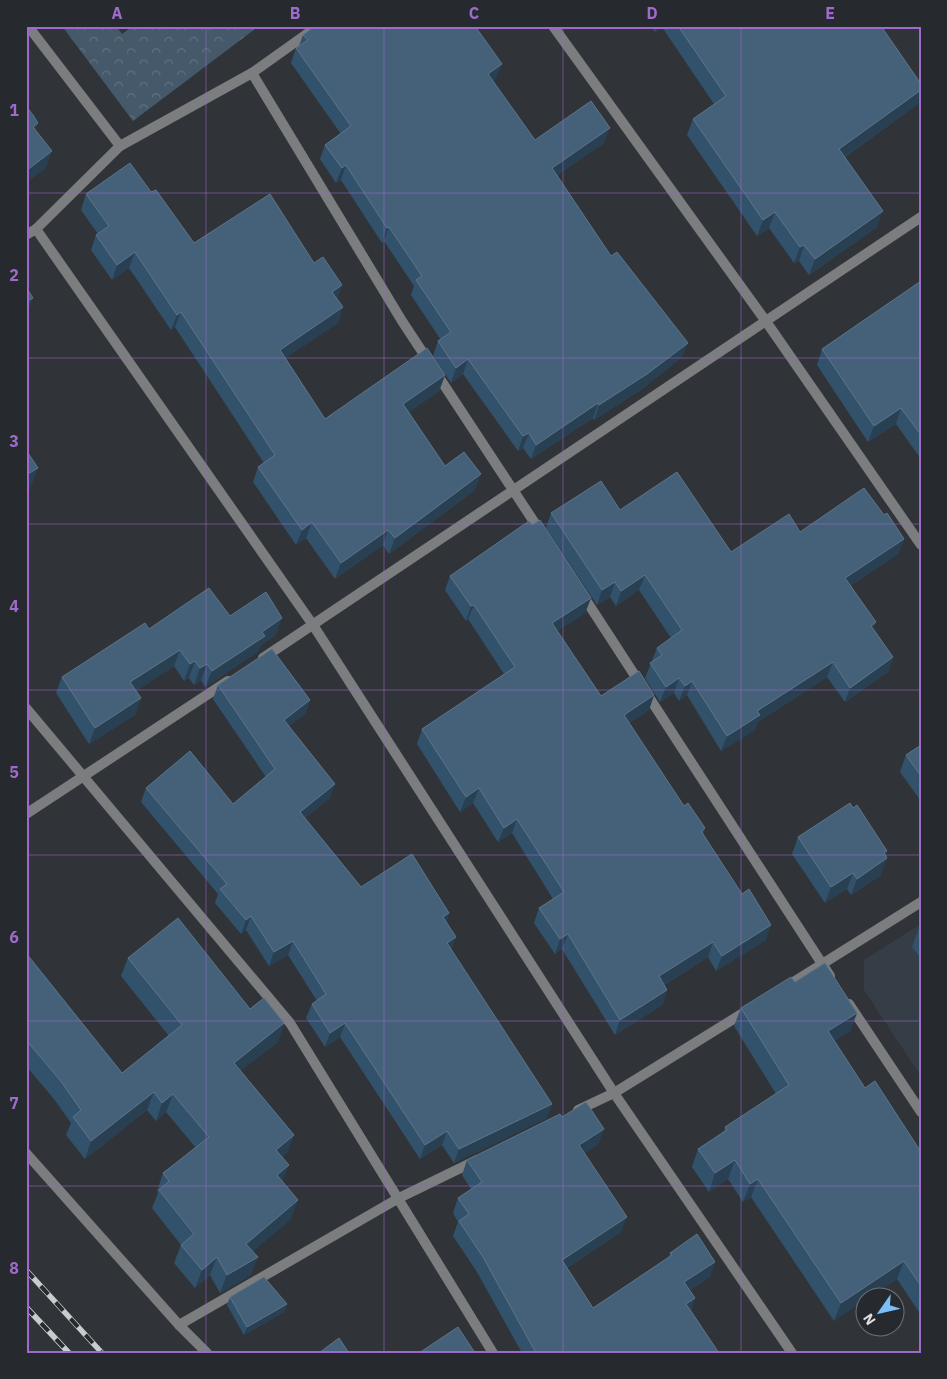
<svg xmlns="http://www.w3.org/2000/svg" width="947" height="1379" viewBox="0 0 947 1379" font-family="'IBM Plex Sans',sans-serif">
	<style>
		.built { fill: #353e46 }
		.forest { fill: url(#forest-crowns) }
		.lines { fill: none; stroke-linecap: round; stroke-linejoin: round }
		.street { stroke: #7b7d7f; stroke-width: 10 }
		.rail-casing { stroke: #c9cccf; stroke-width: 5.5 }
		.rail { stroke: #262a2e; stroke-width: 4; stroke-dasharray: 11; stroke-linecap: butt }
		.wall { fill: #32526c }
		.shaded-wall { fill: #293f52 }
		.building { fill: #456179; stroke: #5d758a }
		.grid { fill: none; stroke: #9e6bcc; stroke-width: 1; stroke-opacity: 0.55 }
		.neatline { fill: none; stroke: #9e6bcc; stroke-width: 2 }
		.grid-label { font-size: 16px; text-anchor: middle; font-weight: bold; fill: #9e6bcc }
	</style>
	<defs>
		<pattern id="forest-crowns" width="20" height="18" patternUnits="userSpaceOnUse" patternTransform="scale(1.25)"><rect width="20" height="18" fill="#45596b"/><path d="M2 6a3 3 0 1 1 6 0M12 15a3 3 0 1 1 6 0" fill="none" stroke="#5f7180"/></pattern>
	</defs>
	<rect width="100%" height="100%" fill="#303438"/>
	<polygon class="built" points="921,924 921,1076 864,990 864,960"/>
	<polygon class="forest" points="62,26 116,26 122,34 133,26 259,26 133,121"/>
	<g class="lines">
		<g class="street">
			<polyline points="28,26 120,146"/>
			<polyline points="553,26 765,320 921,545"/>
			<polyline points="252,73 402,321 542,534"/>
			<polyline points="36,229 313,625 614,1093 792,1353"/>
			<polyline points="26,235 36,229 120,146 252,73 318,26"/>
			<polyline points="582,594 830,976"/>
			<polyline points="263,658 921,217"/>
			<polyline points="26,708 290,1023 493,1353"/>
			<polyline points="26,814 228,681"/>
			<polyline points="784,988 921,902"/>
			<polyline points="849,1004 921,1112"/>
			<polyline points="578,1110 614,1093 748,1010"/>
			<polyline points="26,1153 179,1325 207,1353"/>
			<polyline points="179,1325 399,1198 477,1160"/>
		</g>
		<g class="rail-casing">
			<g id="rail">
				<polyline points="26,1270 102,1353"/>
				<polyline points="26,1307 69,1353"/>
			</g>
		</g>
		<use href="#rail" class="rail"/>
	</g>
	<g class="wall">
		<polygon points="651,26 881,26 921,84 921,96 918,104 845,157 877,227 809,275 799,261 794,263 769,228 757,236 687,135 693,119 714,104 662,27 655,32"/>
		<polygon points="303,35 496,78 493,81 535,140 604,143 557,175 611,256 682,357 642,389 594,420 593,418 531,459 523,448 518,451 463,374 451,383 433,356 438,341 441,340 411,295 414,286 384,241 382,243 341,180 336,183 320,159 325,145 341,134 291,63 296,48 299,46"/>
		<polygon points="151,192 194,243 314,263 343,307 338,323 285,358 325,419 445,375 439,391 409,412 445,466 475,490 389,554 383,545 335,579 306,538 296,545 253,482 258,467 264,463 175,327 171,330 129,268 112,280 91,250 96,235 98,234 81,210 86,194"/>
		<polygon points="921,281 921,459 896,424 868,442 817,365 822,349"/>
		<polygon points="620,510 731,552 800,532 884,515 904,539 898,554 851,585 874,629 893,657 888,672 845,702 827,677 758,722 755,730 721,751 687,695 679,701 674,693 660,702 645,678 657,648 671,638 639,590 616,606 610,597 597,605 546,528 551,513"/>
		<polygon points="532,525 591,598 585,613 557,631 601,696 654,695 649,710 629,723 684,806 705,828 703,834 766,940 716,971 708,957 664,985 667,990 662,1005 615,1035 562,949 555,954 534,923 539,908 553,899 512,833 498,842 473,803 460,812 417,744 422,729 504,674 468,619 466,621 445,590 450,576"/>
		<polygon points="230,616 276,635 261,645 258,652 205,687 201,680 194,685 189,678 184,681 174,666 136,691 141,698 135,715 89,744 56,693 62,677 149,629"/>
		<polygon points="218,685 310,700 305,714 289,726 330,798 305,818 361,887 449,913 446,922 451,949 547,1118 454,1163 442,1145 420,1159 340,1037 325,1047 306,1018 312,1004 317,1001 288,955 269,966 246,930 241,934 215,903 218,894 141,802 146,788 233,804 266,777 213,699"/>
		<polygon points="921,745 921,801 900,772 906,755"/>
		<polygon points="798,837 885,856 881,875 851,895 847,889 825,903 792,854"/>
		<polygon points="921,927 921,959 912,947 919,928"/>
		<polygon points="26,953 122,1073 169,1036 121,976 128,958 284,1023 278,1042 240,1071 294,1135 287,1153 282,1157 283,1182 291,1219 253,1251 251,1275 220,1293 210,1275 195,1288 174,1263 181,1245 152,1208 158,1193 157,1191 163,1173 196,1148 166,1112 156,1121 147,1110 85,1159 66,1135 71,1123 54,1099 26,1066"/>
		<polygon points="795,982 857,1013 850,1031 834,1041 865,1088 921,1152 921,1315 897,1279 871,1296 864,1296 834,1321 751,1197 743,1202 728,1179 709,1192 692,1167 698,1149 724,1131 725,1127 776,1094 734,1026 741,1008"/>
		<polygon points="562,1117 604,1129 598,1144 585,1153 621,1232 567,1268 593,1308 669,1257 670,1253 710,1277 690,1290 695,1298 691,1310 719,1353 522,1353 477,1272 453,1236 458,1222 453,1213 458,1198 471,1189 462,1175 467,1160"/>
		<polygon points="230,1297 287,1304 284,1312 244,1335 227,1305"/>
	</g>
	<g class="shaded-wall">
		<polygon points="657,26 662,26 655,32"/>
		<polygon points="502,64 496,78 482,88 488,74"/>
		<polygon points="921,90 921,96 918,104 833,165 839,149"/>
		<polygon points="38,123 32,140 33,127"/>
		<polygon points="610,128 604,143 547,183 552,168"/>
		<polygon points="52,151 46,168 26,183 26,171"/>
		<polygon points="346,165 341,180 336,183 342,168"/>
		<polygon points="883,211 877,227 809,275 815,259"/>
		<polygon points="775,212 769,228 757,236 763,220"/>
		<polygon points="389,227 384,241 382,243 387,228"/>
		<polygon points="804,245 799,261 794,263 800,247"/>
		<polygon points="135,252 129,268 112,280 117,265"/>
		<polygon points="342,285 337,300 332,292"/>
		<polygon points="33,298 26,317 26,302"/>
		<polygon points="343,307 338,323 274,366 280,350"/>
		<polygon points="181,312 175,327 171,330 177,315"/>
		<polygon points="688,343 682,357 642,389 594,420 599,405"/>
		<polygon points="468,359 463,374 451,383 456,368"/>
		<polygon points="445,375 439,391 398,420 403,404"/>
		<polygon points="598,403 593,418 531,459 536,445"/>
		<polygon points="901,408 896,424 868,442 874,426"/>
		<polygon points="529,433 523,448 518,451 523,436"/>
		<polygon points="38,468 28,495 26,496 26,475"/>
		<polygon points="481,474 475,490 389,554 395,538"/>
		<polygon points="312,522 306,538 296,545 302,530"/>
		<polygon points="388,530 383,545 335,579 341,563"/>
		<polygon points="904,539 898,554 840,592 845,578"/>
		<polygon points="645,575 639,590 616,606 621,591"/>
		<polygon points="615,582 610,597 597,605 602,590"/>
		<polygon points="591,598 585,613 547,637 552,623"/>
		<polygon points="474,605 468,619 466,621 471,606"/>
		<polygon points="282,618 276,635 261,645 258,652 205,687 212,671 262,632"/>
		<polygon points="876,622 871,637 871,626"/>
		<polygon points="180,650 174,666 124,699 130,682"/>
		<polygon points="893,657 888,672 845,702 850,688"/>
		<polygon points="195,661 189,678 184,681 190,664"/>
		<polygon points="833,662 827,677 758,722 755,730 721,751 727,736 757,711"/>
		<polygon points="207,664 201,680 194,685 200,668"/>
		<polygon points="679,678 674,693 660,702 666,687"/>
		<polygon points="692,681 687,695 679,701 685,686"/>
		<polygon points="654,695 649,710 619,730 624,715"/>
		<polygon points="141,698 135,715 89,744 95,728"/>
		<polygon points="310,700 305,714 279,734 284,720"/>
		<polygon points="335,784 330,798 295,826 300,812"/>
		<polygon points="479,788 473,803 460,812 466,797"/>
		<polygon points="517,819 512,833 498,842 504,828"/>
		<polygon points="887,851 884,861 887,858 881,875 851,895 857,879 884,853"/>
		<polygon points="853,873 847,889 825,903 831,887"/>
		<polygon points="449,913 444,927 443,917"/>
		<polygon points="251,916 246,930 241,934 246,920"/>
		<polygon points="771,925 766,940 716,971 722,956"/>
		<polygon points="568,934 562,949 555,954 560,939"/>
		<polygon points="456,937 451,951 447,943"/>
		<polygon points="293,941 288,955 269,966 274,952"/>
		<polygon points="713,942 708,957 653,991 659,976"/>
		<polygon points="667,990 662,1005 615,1035 620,1020"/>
		<polygon points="857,1013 850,1031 821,1050 828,1031"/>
		<polygon points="284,1023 278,1042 227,1081 234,1063"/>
		<polygon points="345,1023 340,1037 325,1047 330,1033"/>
		<polygon points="154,1092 147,1110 85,1159 91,1141"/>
		<polygon points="173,1094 166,1112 156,1121 162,1103"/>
		<polygon points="552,1104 547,1118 454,1163 459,1149"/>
		<polygon points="604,1129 598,1144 574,1160 579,1145"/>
		<polygon points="447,1131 442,1145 420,1159 425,1145"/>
		<polygon points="294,1135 287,1153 269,1168 276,1150"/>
		<polygon points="735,1160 728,1179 709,1192 715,1173"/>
		<polygon points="289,1165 282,1183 277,1175"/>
		<polygon points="758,1179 751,1197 743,1202 750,1184"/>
		<polygon points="298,1200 291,1219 240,1262 246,1244"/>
		<polygon points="627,1217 621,1232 556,1275 562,1260"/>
		<polygon points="217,1257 210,1275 195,1288 202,1270"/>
		<polygon points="258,1257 251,1275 220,1293 227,1275"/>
		<polygon points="904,1261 897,1279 871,1296 864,1296 864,1301 834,1321 841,1303"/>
		<polygon points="715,1262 710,1277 679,1298 684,1282"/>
		<polygon points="695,1298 689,1314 686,1304"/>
		<polygon points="287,1304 284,1312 244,1335 247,1327"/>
	</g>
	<g class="building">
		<polygon points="315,26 475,26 502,64 488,74 535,140 591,101 610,128 552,168 611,256 617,252 688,343 647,374 599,405 598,403 536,445 529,433 523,436 468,359 456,368 438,341 451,332 416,280 422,276 389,227 387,228 346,165 342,168 325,145 351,126 296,48 308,40 303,35"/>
		<polygon points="678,26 881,26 921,84 921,90 839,149 883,211 815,259 804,245 800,247 775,212 763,220 693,119 726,96"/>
		<polygon points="26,106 33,115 38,123 33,127 52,151 26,171"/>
		<polygon points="130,163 151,192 156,190 194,243 270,194 314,263 323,257 342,285 332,292 343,307 280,350 325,419 427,348 445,375 403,404 445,466 464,452 481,474 395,538 388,530 341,563 312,522 302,530 258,467 275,455 181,312 177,315 135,252 117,265 96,235 109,226 86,194"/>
		<polygon points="921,281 921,435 901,408 874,426 822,349"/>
		<polygon points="26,287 33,298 26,302"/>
		<polygon points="26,450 38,468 26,475"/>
		<polygon points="677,472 731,552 789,514 800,532 864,488 884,515 887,513 904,539 845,578 876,622 871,626 893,657 850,688 833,662 757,711 760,715 727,736 692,681 685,686 679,678 666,687 650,663 662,655 657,648 682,630 645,575 621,591 615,582 602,590 551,513 601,481 620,510"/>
		<polygon points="540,520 591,598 552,623 601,696 639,671 654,695 624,715 684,806 688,803 705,828 701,831 742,894 749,889 771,925 722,956 713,942 659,976 667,990 620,1020 568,934 560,939 539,908 564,892 517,819 504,828 479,788 466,797 422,729 515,667 474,605 471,606 450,576 529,521 532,525"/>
		<polygon points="209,588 230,616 266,592 282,618 262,632 265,636 212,671 207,664 200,668 195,661 190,664 180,650 130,682 141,698 95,728 62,677 145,623 149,629"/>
		<polygon points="272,649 310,700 284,720 335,784 300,812 361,887 412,854 449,913 443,917 456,937 447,943 552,1104 459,1149 447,1131 425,1145 345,1023 330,1033 312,1004 326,994 293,941 274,952 251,916 246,920 220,889 227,884 146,788 190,751 233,804 275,769 218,685"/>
		<polygon points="921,745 921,776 906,755"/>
		<polygon points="850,803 853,808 857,805 887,851 884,853 887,858 857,879 853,873 831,887 798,837"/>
		<polygon points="178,918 250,1009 264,998 284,1023 234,1063 294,1135 276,1150 289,1165 277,1175 298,1200 246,1244 258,1257 227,1275 217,1257 202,1270 181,1245 194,1234 159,1190 169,1181 163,1173 209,1137 173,1094 162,1103 154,1092 91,1141 73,1117 81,1110 60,1080 26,1040 26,953 122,1073 182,1025 128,958"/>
		<polygon points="825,963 857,1013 828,1031 865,1088 875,1081 921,1152 921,1286 904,1261 841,1303 758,1179 750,1184 735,1160 715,1173 698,1149 727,1130 725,1127 789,1085 741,1008 791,977 795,982"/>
		<polygon points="586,1102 604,1129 579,1145 627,1217 562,1260 593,1308 672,1255 670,1253 697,1234 715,1262 684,1282 695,1298 686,1304 719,1353 536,1353 483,1257 459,1221 469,1214 458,1198 482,1182 467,1160 560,1114 562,1117"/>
		<polygon points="264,1277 287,1304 247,1327 230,1297"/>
		<polygon points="458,1327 475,1353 419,1353"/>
		<polygon points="339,1338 349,1353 319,1353"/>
	</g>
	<path class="grid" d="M206 26V1353M384 26V1353M563 26V1353M741 26V1353M26 193H921M26 358H921M26 524H921M26 690H921M26 855H921M26 1021H921M26 1186H921"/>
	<rect width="947" height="1379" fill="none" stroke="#262a2e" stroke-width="55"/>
	<g transform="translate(880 1312) rotate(236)"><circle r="24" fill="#262a2e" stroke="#707377"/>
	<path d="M0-4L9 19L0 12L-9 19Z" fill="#7bbef9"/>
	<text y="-8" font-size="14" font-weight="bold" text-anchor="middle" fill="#dfe1e4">N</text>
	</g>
	<rect x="28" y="28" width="892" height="1324" class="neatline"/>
	<g class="grid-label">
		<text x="117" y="19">A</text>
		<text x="295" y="19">B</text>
		<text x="474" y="19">C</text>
		<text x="652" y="19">D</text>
		<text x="830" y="19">E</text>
		<text x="14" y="116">1</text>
		<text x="14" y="281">2</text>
		<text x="14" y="447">3</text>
		<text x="14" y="612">4</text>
		<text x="14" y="778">5</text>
		<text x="14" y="943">6</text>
		<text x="14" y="1109">7</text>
		<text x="14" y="1274">8</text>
	</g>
</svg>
